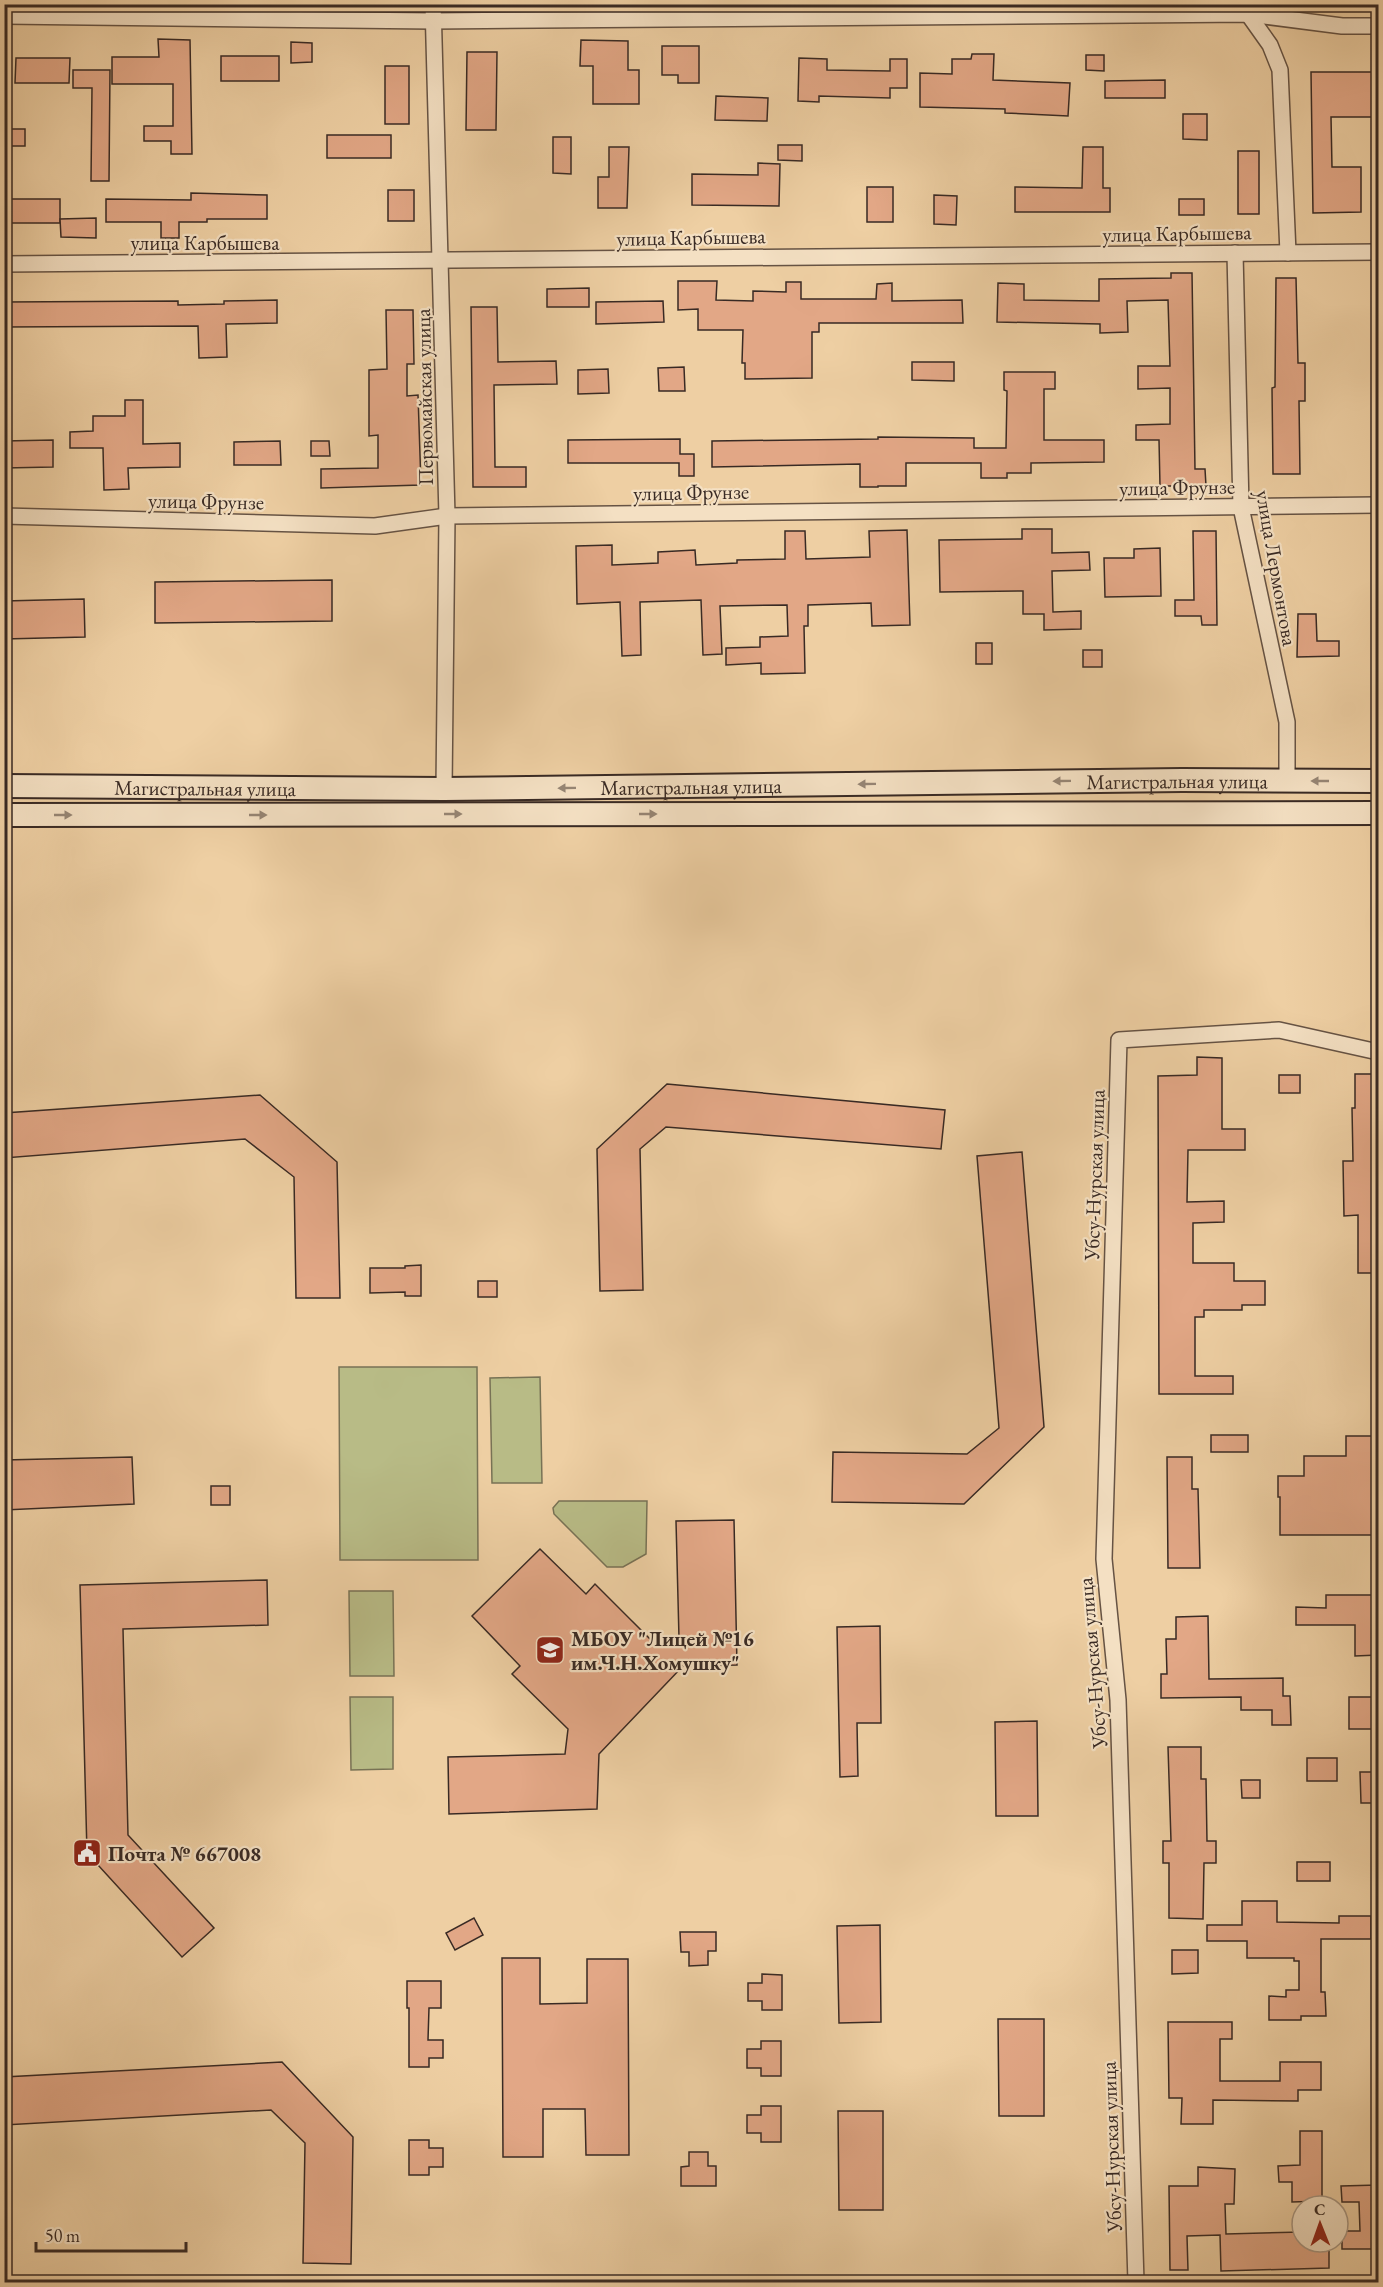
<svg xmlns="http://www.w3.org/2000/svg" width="1383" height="2287" viewBox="0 0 1383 2287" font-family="'EB Garamond',serif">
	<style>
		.green { fill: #b8bb86; stroke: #787255; stroke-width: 1.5 }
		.building { fill: #e2a786; stroke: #392a24; stroke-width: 1.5 }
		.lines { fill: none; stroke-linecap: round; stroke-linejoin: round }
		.minor-casing { stroke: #665344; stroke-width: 18 }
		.secondary-casing { stroke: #392a24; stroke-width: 26 }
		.minor { stroke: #f4e0c3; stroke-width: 15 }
		.secondary { stroke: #f4e0c3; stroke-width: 22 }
		.oneway { fill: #968574 }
		.labels { text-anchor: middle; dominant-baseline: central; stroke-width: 4.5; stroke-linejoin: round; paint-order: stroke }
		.street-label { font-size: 21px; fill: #392a24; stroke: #f4e0c3 }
		.poi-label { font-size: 21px; font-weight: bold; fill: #392a24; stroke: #f4e0c3; text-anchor: start }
	</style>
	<rect width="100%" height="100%" fill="#eecfa3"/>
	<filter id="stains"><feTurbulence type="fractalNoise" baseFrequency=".00333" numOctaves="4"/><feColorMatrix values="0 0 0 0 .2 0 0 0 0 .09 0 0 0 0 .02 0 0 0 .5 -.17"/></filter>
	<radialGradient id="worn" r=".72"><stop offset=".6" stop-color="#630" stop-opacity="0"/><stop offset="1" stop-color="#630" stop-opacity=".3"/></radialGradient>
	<g class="green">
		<polygon points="339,1367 477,1367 478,1560 340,1560"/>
		<polygon points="540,1377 542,1483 492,1483 490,1378"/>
		<polygon points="559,1501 647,1501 646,1554 623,1567 607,1567 554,1514 553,1508"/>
		<polygon points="349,1591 393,1591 394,1676 350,1676"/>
		<polygon points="350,1697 393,1697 393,1769 351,1770"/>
	</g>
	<g class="building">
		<polygon points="158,39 190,40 192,154 171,154 171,141 144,141 144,126 173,126 173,84 112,84 112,57 159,57"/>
		<polygon points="581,40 628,41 628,70 639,70 639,104 593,104 593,66 580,66"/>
		<polygon points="291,42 312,43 312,62 291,63"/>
		<polygon points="662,46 699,46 699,83 678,83 678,75 662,75"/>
		<polygon points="467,52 497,52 496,130 466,130"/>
		<polygon points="972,54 994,54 993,80 1070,83 1068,116 1005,113 1005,109 920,107 920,73 952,74 952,59 971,59"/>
		<polygon points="1086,55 1104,55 1104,71 1086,70"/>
		<rect x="221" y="56" width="58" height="25"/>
		<polygon points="16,58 70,58 69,83 15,83"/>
		<polygon points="799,58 827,59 827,70 890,71 890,59 907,59 907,88 890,88 890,98 819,96 819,102 798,101"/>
		<rect x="385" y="66" width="24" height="58"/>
		<polygon points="73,70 110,70 109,181 91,181 92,88 73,88"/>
		<polygon points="1311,72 1378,72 1378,117 1331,117 1332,167 1361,167 1361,212 1313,213"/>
		<polygon points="1165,80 1165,98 1105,98 1105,81"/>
		<polygon points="716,96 768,98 767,121 715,120"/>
		<polygon points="1183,114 1207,114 1207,140 1183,139"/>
		<rect x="4" y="129" width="21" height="17"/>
		<rect x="327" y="135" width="64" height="23"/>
		<polygon points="553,137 571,137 571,174 553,173"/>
		<polygon points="778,145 802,145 802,161 778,160"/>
		<polygon points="609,147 629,147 627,208 598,208 598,177 609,177"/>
		<polygon points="1083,147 1103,147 1103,188 1110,188 1110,212 1015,212 1015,187 1082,188"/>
		<rect x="1238" y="151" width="21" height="63"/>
		<polygon points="758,163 780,164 779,206 692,205 692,174 758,175"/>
		<rect x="867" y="187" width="26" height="35"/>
		<rect x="388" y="190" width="26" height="31"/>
		<polygon points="191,193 267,195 267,219 207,219 207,222 179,222 179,238 161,238 161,222 106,222 106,199 191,200"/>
		<polygon points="934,195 957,196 956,225 934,224"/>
		<rect x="9" y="199" width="51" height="24"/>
		<rect x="1179" y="199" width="25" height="16"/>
		<polygon points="96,218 96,238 61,237 60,219"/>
		<polygon points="1171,273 1192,273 1195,469 1205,469 1206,486 1160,486 1159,440 1136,440 1136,425 1170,424 1170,388 1138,389 1138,366 1170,366 1168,300 1127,301 1128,332 1100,333 1100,324 997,322 998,283 1024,284 1024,300 1099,301 1099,279 1171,278"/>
		<polygon points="1276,278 1296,278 1298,363 1305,363 1305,401 1299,401 1300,474 1273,474 1272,388 1275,387"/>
		<polygon points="678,281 717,281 716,300 753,301 753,291 786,292 786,282 801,282 801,299 876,299 877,284 892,283 892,301 962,300 963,323 819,323 819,332 812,332 812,378 745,379 745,363 742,363 743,330 698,330 698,309 678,310"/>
		<polygon points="589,288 589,307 547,307 547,289"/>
		<polygon points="277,300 277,323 226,324 227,357 199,358 198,326 4,327 4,302 178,301 178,305 224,304 224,301"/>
		<polygon points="663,301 664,322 596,324 596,302"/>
		<polygon points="471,307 497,307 498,362 556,361 557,384 494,385 495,467 526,467 526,487 473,487"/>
		<polygon points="386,310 413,310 414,364 407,364 407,396 418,395 421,485 321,488 321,469 378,468 378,435 369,436 369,370 387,369"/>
		<polygon points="912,362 954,362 954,381 912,380"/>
		<polygon points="684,367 685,391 659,391 658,368"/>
		<polygon points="608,369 609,393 578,394 578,370"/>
		<polygon points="1004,372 1055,372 1055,389 1044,389 1044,440 1104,440 1104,462 1031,463 1031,473 1007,473 1007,478 981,478 981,463 906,463 906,486 878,486 878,487 860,487 860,464 712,467 712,441 878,439 878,437 974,438 974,448 1006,448 1007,391 1004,390"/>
		<polygon points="125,400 143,400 143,444 180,443 180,467 128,468 129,489 104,490 103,448 70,448 70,432 93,431 93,416 125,416"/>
		<polygon points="680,439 680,454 694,454 694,476 679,476 679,463 568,463 568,440"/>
		<polygon points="53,440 53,467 4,468 4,441"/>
		<polygon points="280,441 281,465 234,465 234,442"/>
		<polygon points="311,441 329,441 330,456 311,456"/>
		<polygon points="1022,529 1052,529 1052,553 1089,552 1090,570 1052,571 1053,612 1081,611 1081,629 1044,630 1044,614 1023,614 1023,591 940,592 939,540 1022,539"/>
		<polygon points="907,530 910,625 872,626 871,603 808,605 808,626 804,626 805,673 761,674 761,663 726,665 726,648 760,647 760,637 788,636 787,605 720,606 722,654 703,655 701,600 640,602 641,655 622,656 620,602 577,604 576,546 612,545 612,565 658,563 658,552 695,550 696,565 737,563 737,560 785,559 785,531 805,531 806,559 870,557 869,531"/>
		<polygon points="1193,531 1216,531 1217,625 1202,625 1201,616 1175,616 1175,600 1194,600"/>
		<polygon points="1160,548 1161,596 1105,597 1104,558 1134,558 1134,549"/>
		<polygon points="332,580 332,621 155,623 155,582"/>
		<polygon points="84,599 85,637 4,639 4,601"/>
		<polygon points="1298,614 1316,614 1317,641 1339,641 1339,656 1297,657"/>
		<rect x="976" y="643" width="16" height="21"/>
		<rect x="1083" y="650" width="19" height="17"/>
		<polygon points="1197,1057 1222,1058 1222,1129 1245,1129 1245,1150 1188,1150 1187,1202 1224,1201 1224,1222 1193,1223 1193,1263 1234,1263 1234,1281 1265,1281 1265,1305 1242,1305 1242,1310 1204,1310 1204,1317 1195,1317 1195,1376 1233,1376 1233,1394 1159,1394 1158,1076 1197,1075"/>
		<polygon points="1355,1074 1378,1074 1378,1273 1358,1273 1358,1215 1344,1216 1343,1161 1353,1161 1352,1108 1355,1108"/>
		<rect x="1279" y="1075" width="21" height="18"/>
		<polygon points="667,1084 945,1110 941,1149 666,1127 640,1149 643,1290 600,1291 597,1149"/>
		<polygon points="260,1095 337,1162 340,1298 296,1298 294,1177 245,1139 4,1158 4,1113"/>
		<polygon points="1022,1152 1044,1427 964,1504 832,1502 833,1452 967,1454 999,1428 977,1156"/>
		<polygon points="421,1265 421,1296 405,1296 405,1292 370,1293 370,1268 405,1268 405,1266"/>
		<rect x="478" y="1281" width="19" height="16"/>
		<rect x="1211" y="1435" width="37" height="17"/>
		<polygon points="1346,1436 1378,1436 1378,1535 1280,1535 1280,1497 1278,1497 1278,1476 1304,1476 1304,1456 1346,1456"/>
		<polygon points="132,1457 134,1504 4,1510 4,1460"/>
		<polygon points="1167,1457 1192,1457 1192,1489 1198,1489 1200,1568 1168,1568"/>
		<rect x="211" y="1486" width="19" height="19"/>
		<polygon points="734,1520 737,1665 683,1666 599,1754 597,1809 449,1814 448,1757 565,1754 568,1729 512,1674 520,1666 472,1616 540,1549 586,1594 595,1584 650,1639 679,1638 676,1521"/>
		<polygon points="267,1580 268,1625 123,1629 128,1835 214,1928 182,1957 87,1853 80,1585"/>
		<polygon points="1326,1595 1376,1595 1378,1655 1355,1656 1355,1625 1296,1625 1296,1607 1326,1608"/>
		<polygon points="1208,1616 1209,1679 1283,1678 1283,1696 1290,1696 1291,1725 1272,1725 1272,1710 1241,1710 1241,1697 1161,1698 1161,1674 1167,1674 1166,1639 1176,1639 1176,1617"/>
		<polygon points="880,1626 881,1723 857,1723 858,1776 840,1777 837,1627"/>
		<rect x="1349" y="1697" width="29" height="32"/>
		<polygon points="1037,1721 1038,1816 996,1816 995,1722"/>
		<polygon points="1168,1747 1201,1747 1201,1779 1206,1779 1207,1841 1216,1841 1216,1863 1204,1863 1203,1919 1169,1918 1169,1863 1163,1863 1163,1841 1171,1841"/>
		<rect x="1307" y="1758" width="30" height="23"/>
		<polygon points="1360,1772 1378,1772 1378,1803 1361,1803"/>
		<polygon points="1241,1780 1260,1780 1260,1798 1242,1798"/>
		<rect x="1297" y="1862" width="33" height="19"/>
		<polygon points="1242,1901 1277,1901 1277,1922 1339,1923 1339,1916 1371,1916 1371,1939 1321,1939 1321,1992 1325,1992 1326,2016 1301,2016 1301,2020 1269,2020 1269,1996 1286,1997 1286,1990 1299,1990 1299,1961 1294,1961 1294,1958 1247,1958 1247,1941 1207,1941 1207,1925 1242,1925"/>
		<polygon points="474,1918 483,1935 455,1950 446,1933"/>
		<polygon points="880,1925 881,2022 839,2023 837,1926"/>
		<polygon points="680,1932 716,1932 716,1951 708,1951 708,1965 689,1966 689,1952 681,1952"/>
		<polygon points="1172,1950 1198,1950 1198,1973 1172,1974"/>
		<polygon points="502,1958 540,1958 540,2004 587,2003 587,1959 628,1959 629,2155 586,2155 585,2109 543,2109 543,2157 503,2157"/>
		<polygon points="762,1974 782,1975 782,2010 762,2010 762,2001 748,2001 748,1983 762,1983"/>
		<polygon points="407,1981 441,1981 441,2008 429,2008 428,2040 443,2040 443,2058 429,2058 429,2067 409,2067 409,2008 407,2008"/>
		<polygon points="998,2019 1044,2019 1044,2116 999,2116"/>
		<polygon points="1168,2022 1232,2022 1232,2039 1220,2039 1220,2081 1280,2081 1280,2062 1321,2062 1321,2090 1298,2090 1298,2101 1213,2100 1213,2124 1181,2124 1182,2098 1169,2098"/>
		<polygon points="761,2041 781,2041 781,2076 761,2076 761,2068 747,2068 747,2049 761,2049"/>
		<polygon points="282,2062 353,2137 351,2264 303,2263 305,2143 271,2110 4,2125 4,2077"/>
		<polygon points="761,2106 781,2106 781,2142 761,2142 761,2133 747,2133 747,2115 761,2115"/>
		<polygon points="838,2111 883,2111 883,2210 839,2210"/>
		<polygon points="1300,2131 1322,2131 1322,2201 1292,2202 1292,2182 1279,2182 1278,2166 1300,2165"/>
		<polygon points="409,2140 429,2140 429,2148 443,2148 443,2167 429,2167 429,2175 409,2175"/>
		<polygon points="689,2152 708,2152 708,2166 716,2166 716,2186 681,2186 681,2167 689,2166"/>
		<polygon points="1198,2167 1235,2169 1234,2204 1225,2204 1226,2234 1302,2232 1302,2242 1329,2242 1329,2268 1221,2271 1220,2235 1187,2236 1188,2270 1170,2270 1169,2186 1198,2186"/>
		<polygon points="1378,2185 1378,2249 1342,2249 1342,2231 1360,2231 1359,2202 1342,2202 1341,2186"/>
	</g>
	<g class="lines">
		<g class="minor-casing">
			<g id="minor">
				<polyline points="433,4 447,516 444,789"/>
				<polyline points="1248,7 1248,14 1270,45 1280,70 1288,253"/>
				<polyline points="4,16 433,21 1248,14 1342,26 1378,26"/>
				<polyline points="1235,253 1241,507 1287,722 1287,781"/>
				<polyline points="4,264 1378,252"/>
				<polyline points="4,516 375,526 447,516 1378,505"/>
				<polyline points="1136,2282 1118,1700 1104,1559 1119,1040 1279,1030 1378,1052"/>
			</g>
		</g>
		<g class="secondary-casing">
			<g id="secondary">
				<path id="s1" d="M4 786 444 789 1182 780 1378 781"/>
				<polyline points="4,815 1378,813"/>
			</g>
		</g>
		<use href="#minor" class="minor"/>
		<use href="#secondary" class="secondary"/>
	</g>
	<defs><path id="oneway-solid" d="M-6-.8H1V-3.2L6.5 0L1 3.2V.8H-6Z" transform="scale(1.5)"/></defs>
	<g class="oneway">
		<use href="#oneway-solid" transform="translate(1062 781) rotate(179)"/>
		<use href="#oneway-solid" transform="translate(1320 781) rotate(180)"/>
		<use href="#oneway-solid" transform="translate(867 784) rotate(179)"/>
		<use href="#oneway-solid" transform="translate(567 788) rotate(179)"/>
		<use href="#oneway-solid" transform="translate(453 814)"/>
		<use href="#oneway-solid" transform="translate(648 814)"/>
		<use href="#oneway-solid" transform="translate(63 815)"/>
		<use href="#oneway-solid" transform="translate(258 815)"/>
	</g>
	<defs>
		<g id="school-square" transform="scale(1.5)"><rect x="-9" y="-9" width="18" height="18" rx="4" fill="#8f2418" stroke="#f4e0c3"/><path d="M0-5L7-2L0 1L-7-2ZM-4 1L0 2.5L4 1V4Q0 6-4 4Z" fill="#fff"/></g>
		<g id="civic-square" transform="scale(1.5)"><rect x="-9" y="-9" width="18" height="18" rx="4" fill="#8f2418" stroke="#f4e0c3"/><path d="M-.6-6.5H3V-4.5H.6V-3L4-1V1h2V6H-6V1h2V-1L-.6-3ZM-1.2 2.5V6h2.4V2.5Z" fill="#fff"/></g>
	</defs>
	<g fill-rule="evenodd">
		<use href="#school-square" x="550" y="1650"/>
		<use href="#civic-square" x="87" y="1853"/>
	</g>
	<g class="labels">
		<g class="street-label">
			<text transform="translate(1177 233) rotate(-1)">улица Карбышева</text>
			<text transform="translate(691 237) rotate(-1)">улица Карбышева</text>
			<text x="205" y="242">улица Карбышева</text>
			<text transform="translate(424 397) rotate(-91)">Первомайская улица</text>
			<text transform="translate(1177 487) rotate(-1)">улица Фрунзе</text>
			<text transform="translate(691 492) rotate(-1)">улица Фрунзе</text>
			<text transform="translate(206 501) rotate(1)">улица Фрунзе</text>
			<text transform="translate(1277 568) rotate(80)">улица Лермонтова</text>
			<text stroke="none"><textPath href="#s1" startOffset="1173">Магистральная улица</textPath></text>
			<text stroke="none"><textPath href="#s1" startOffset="687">Магистральная улица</textPath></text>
			<text stroke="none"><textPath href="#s1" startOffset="201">Магистральная улица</textPath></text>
			<text transform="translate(1094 1175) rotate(-88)">Убсу-Нурская улица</text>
			<text transform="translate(1092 1663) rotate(-95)">Убсу-Нурская улица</text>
			<text transform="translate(1111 2147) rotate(-92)">Убсу-Нурская улица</text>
		</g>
		<g class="poi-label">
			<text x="571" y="1638">МБОУ "Лицей №16<tspan x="571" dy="24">им.Ч.Н.Хомушку"</tspan></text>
			<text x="108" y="1853">Почта № 667008</text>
		</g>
	</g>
	<rect width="1383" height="2287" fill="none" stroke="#eecfa3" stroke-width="24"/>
	<rect x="6" y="6" width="1371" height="2275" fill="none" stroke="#392a24" stroke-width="3"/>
	<rect x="12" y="12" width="1359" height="2263" fill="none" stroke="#392a24" stroke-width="1.5"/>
	<g transform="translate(1320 2224) rotate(359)"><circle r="28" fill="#f4e0c3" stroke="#a99783" stroke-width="1.5"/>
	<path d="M0-4.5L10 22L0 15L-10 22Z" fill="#8f2418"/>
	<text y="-9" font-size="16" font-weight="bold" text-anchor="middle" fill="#392a24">С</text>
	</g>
	<path d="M36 2242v9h150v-9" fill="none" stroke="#392a24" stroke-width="3"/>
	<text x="45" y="2242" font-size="18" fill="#392a24" stroke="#f4e0c3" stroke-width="4.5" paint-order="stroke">50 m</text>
	<rect width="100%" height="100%" filter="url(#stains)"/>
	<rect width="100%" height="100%" fill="url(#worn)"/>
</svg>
